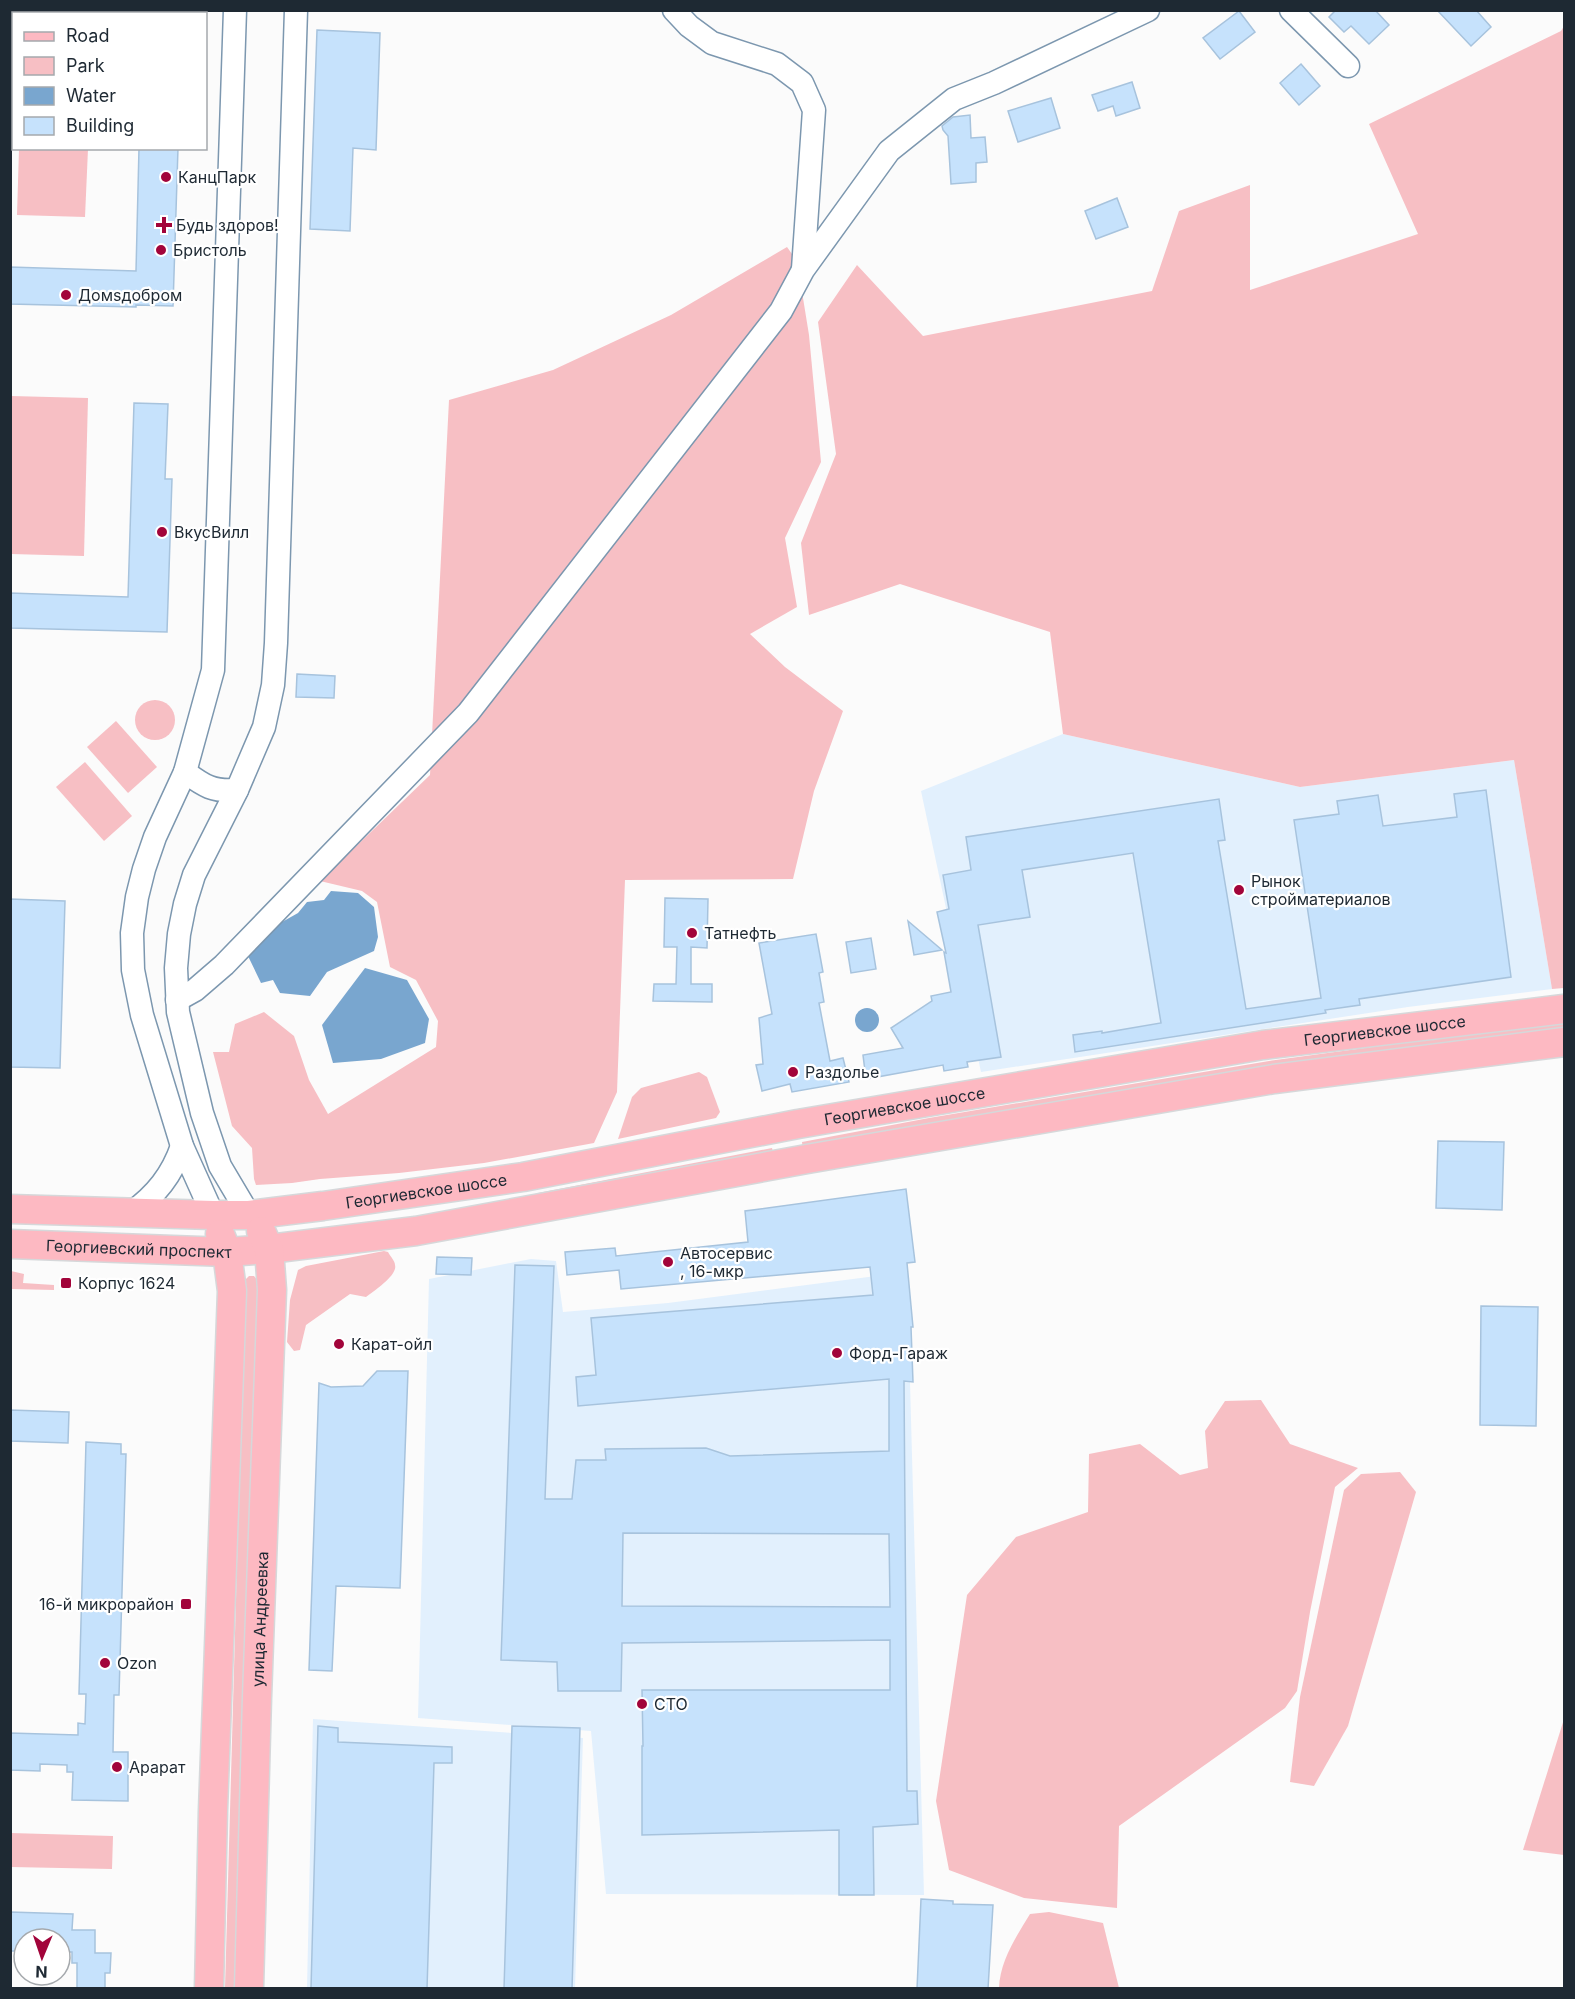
<svg xmlns="http://www.w3.org/2000/svg" width="1575" height="1999" viewBox="0 0 1575 1999" font-family="Inter,sans-serif">
	<style>
		.built { fill: #e2f0fd }
		.green { fill: #f7bfc4 }
		.water { fill: #79a6cf }
		.building { fill: #c6e2fc; stroke: #a7c3dd; stroke-width: 1.5; fill-rule: evenodd }
		.lines { fill: none; stroke-linecap: round; stroke-linejoin: round }
		.minor-casing { stroke: #7c97af; stroke-width: 25 }
		.major-casing { stroke: #d6d8da; stroke-width: 31 }
		.minor { stroke: #fff; stroke-width: 22 }
		.major { stroke: #fdb9c2; stroke-width: 28 }
		.poi-dot { fill: #a2043a; stroke: #fff; stroke-width: 2 }
		.labels { text-anchor: middle; dominant-baseline: central; stroke-width: 4.5; stroke-linejoin: round; paint-order: stroke }
		.poi-label { font-size: 16px; fill: #1e2933; stroke: #fff; text-anchor: start }
		.street-label { font-size: 16px; fill: #1e2933; stroke: #fff }
	</style>
	<rect width="100%" height="100%" fill="#fbfbfb"/>
	<g class="built">
		<polygon points="1063,734 1300,787 1514,760 1552,989 1408,1007 981,1072 921,791"/>
		<polygon points="531,1259 556,1261 563,1312 668,1303 907,1272 924,1895 606,1894 591,1731 418,1718 429,1279"/>
		<polygon points="313,1719 583,1738 575,1988 307,1988"/>
	</g>
	<g class="green">
		<polygon points="1564,26 1564,988 1552,989 1514,760 1300,787 1063,734 1050,632 900,584 809,615 801,543 836,454 818,322 857,265 923,336 1152,291 1179,211 1250,185 1250,290 1418,234 1369,124 1561,31"/>
		<polygon points="19,149 88,149 85,217 17,215"/>
		<polygon points="787,247 797,261 809,335 821,462 785,538 797,607 750,634 785,667 843,711 814,791 793,879 625,880 617,1092 594,1143 484,1163 399,1173 320,1179 292,1183 256,1185 254,1179 252,1148 232,1126 213,1052 229,1052 235,1024 264,1012 294,1036 309,1080 328,1114 436,1047 438,1021 416,980 390,967 377,902 362,891 320,881 430,775 449,400 553,370 671,315"/>
		<polygon points="11,396 88,398 84,556 11,554"/>
		<circle cx="155" cy="720" r="20"/>
		<polygon points="116,721 157,767 128,793 87,747"/>
		<polygon points="85,762 132,816 104,841 56,787"/>
		<polygon points="1564,1021 1564,1029 803,1150 802,1142 929,1118 1269,1061"/>
		<polygon points="699,1072 707,1077 720,1112 716,1118 618,1139 632,1097 641,1088"/>
		<polygon points="772,1148 774,1156 550,1198 538,1193"/>
		<path d="M384 1251 388 1252C390 1256 395 1261 395 1265 398 1275 374 1291 366 1297L350 1294 306 1325 300 1350 294 1351 287 1342 290 1300 298 1270 306 1266Z"/>
		<polygon points="11,1271 24,1274 23,1283 54,1285 54,1290 11,1289"/>
		<polygon points="249,1276 254,1276 258,1281 237,1988 225,1988 245,1280"/>
		<polygon points="1261,1400 1290,1444 1358,1468 1335,1487 1310,1612 1297,1691 1285,1708 1119,1826 1117,1908 1024,1898 949,1870 936,1801 967,1595 1016,1537 1088,1512 1089,1454 1140,1444 1180,1475 1208,1468 1205,1431 1225,1401"/>
		<polygon points="1400,1472 1416,1492 1348,1726 1314,1786 1290,1782 1300,1697 1344,1490 1361,1474"/>
		<polygon points="1564,1719 1564,1855 1523,1850"/>
		<polygon points="11,1833 113,1836 112,1869 11,1867"/>
		<path d="M1049 1912 1103 1923 1119 1988H999C1000 1961 1016 1937 1030 1914Z"/>
	</g>
	<g class="water">
		<polygon points="331,891 358,893 374,907 378,937 374,951 327,972 310,996 280,993 273,980 261,983 248,956 266,931 298,913 307,902 324,900"/>
		<polygon points="365,968 407,980 429,1019 425,1043 381,1059 333,1063 322,1025"/>
		<circle cx="867" cy="1020" r="12"/>
	</g>
	<g class="building">
		<polygon points="1336,10 1375,10 1389,25 1369,44 1351,26 1344,32 1329,17"/>
		<polygon points="1437,10 1476,10 1491,27 1471,46"/>
		<polygon points="1239,11 1255,32 1220,59 1203,38"/>
		<polygon points="317,30 380,33 376,150 353,148 350,231 310,229"/>
		<polygon points="1301,64 1320,86 1299,105 1280,83"/>
		<polygon points="1132,82 1140,108 1116,116 1113,106 1098,111 1092,95"/>
		<polygon points="1051,98 1060,128 1018,142 1008,111"/>
		<polygon points="970,115 971,138 985,137 987,162 976,163 976,182 951,184 948,136 943,130 942,126 953,117"/>
		<polygon points="139,148 178,148 173,306 136,305 136,307 10,304 10,267 136,271"/>
		<polygon points="1117,198 1128,227 1096,239 1085,211"/>
		<polygon points="134,403 168,404 165,479 172,479 167,632 10,628 10,593 128,597"/>
		<polygon points="297,674 335,676 334,698 296,697"/>
		<polygon points="1486,790 1511,977 1359,999 1360,1005 1325,1010 1326,1013 1075,1052 1073,1035 1102,1031 1102,1033 1161,1023 1133,853 1022,870 1030,917 978,925 1001,1057 967,1062 968,1067 944,1071 943,1065 866,1079 863,1055 903,1048 891,1028 932,1001 931,996 951,992 944,952 946,953 937,912 949,909 943,875 971,870 966,837 1219,799 1225,840 1218,841 1246,1009 1321,998 1294,820 1339,814 1337,801 1378,795 1383,826 1457,817 1454,794"/>
		<polygon points="665,898 708,899 707,948 691,947 691,984 712,984 712,1002 653,1001 654,984 676,984 677,947 664,947"/>
		<polygon points="10,899 65,901 60,1068 10,1067"/>
		<polygon points="908,921 942,950 914,955"/>
		<polygon points="816,934 823,972 819,973 824,1002 819,1003 830,1061 843,1058 849,1082 792,1092 790,1084 762,1091 756,1065 763,1064 759,1018 772,1014 759,943"/>
		<polygon points="871,938 876,969 851,973 846,942"/>
		<polygon points="1438,1141 1504,1142 1502,1210 1436,1208"/>
		<path d="M906 1189 915 1262 907 1263 913 1327H911L913 1382 904 1381 907 1791H917L918 1824 873 1827 874 1895H839V1830L642 1835V1746H643L642 1690H890V1640L622 1643 621 1691H558L557 1662 501 1660 515 1265 554 1266 545 1499H572L576 1460H606L605 1449 706 1448 730 1456 889 1451V1379L578 1406 576 1377 596 1375 591 1318 873 1295 870 1267 621 1289 619 1270 567 1275 565 1252 615 1248 616 1256 748 1242 745 1211ZM623 1533 889 1534 890 1607 622 1606Z"/>
		<polygon points="437,1257 472,1258 471,1275 436,1274"/>
		<polygon points="1481,1306 1538,1307 1536,1426 1480,1425"/>
		<polygon points="377,1371 408,1371 400,1588 336,1586 332,1671 309,1670 319,1383 331,1387 363,1386"/>
		<polygon points="10,1410 69,1412 68,1443 10,1441"/>
		<polygon points="86,1442 121,1444 121,1454 126,1454 119,1695 114,1695 113,1752 128,1752 128,1801 72,1800 73,1772 67,1772 67,1765 40,1764 40,1771 10,1770 10,1733 78,1735 78,1723 85,1724 86,1694 79,1694"/>
		<polygon points="318,1726 338,1728 338,1742 452,1747 452,1763 434,1763 427,1989 311,1989"/>
		<polygon points="512,1726 580,1728 572,1989 504,1989"/>
		<polygon points="921,1899 953,1901 953,1904 993,1905 988,1989 917,1989"/>
		<polygon points="10,1912 73,1914 72,1930 95,1930 95,1953 111,1953 110,1973 105,1973 105,1989 77,1989 77,1963 72,1963 72,1952 61,1952 60,1939 24,1939 24,1951 10,1951"/>
	</g>
	<g class="lines">
		<g class="minor-casing">
			<g id="minor">
				<polyline points="674,10 689,26 712,43 777,64 802,83 814,110 803,269"/>
				<polyline points="1291,10 1348,66"/>
				<path d="M185 772C204 786 213 792 237 790"/>
				<polyline points="177,1000 195,990 224,965 468,713 781,311 803,270 889,151 954,99 994,83 1148,10"/>
				<path d="M131 1213C156 1195 172 1175 182 1146"/>
				<polyline points="213,1215 182,1146 142,1015 133,970 132,933 137,897 144,869 155,837 185,772 213,670 235,10"/>
				<polyline points="249,1215 220,1166 202,1113 178,1012 176,968 179,934 185,904 194,875 237,790 264,727 273,685 276,643 296,10"/>
			</g>
		</g>
		<g class="major-casing">
			<g id="major">
				<path id="s1" d="M10 1209 213 1215H249L323 1206 523 1177 798 1124 1263 1045 1564 1009"/>
				<path id="s2" d="M10 1244 227 1252 269 1249 416 1231 807 1159 1274 1079 1564 1042"/>
				<polyline points="209,1988 213,1810 232,1291 227,1252 220,1234"/>
				<path id="s3" d="M249 1988 257 1697 272 1290 269 1249 261 1231"/>
			</g>
		</g>
		<use href="#minor" class="minor"/>
		<use href="#major" class="major"/>
	</g>
	<g class="poi-dot">
		<circle cx="166" cy="177" r="6"/>
		<path d="M161 216h6v6h6v6h-6v6h-6v-6h-6v-6h6z"/>
		<circle cx="161" cy="250" r="6"/>
		<circle cx="66" cy="295" r="6"/>
		<circle cx="162" cy="532" r="6"/>
		<circle cx="1239" cy="890" r="6"/>
		<circle cx="692" cy="933" r="6"/>
		<circle cx="793" cy="1072" r="6"/>
		<circle cx="668" cy="1262" r="6"/>
		<rect x="60" y="1277" width="12" height="12" rx="3"/>
		<circle cx="339" cy="1344" r="6"/>
		<circle cx="837" cy="1353" r="6"/>
		<rect x="180" y="1598" width="12" height="12" rx="3"/>
		<circle cx="105" cy="1663" r="6"/>
		<circle cx="642" cy="1704" r="6"/>
		<circle cx="117" cy="1767" r="6"/>
	</g>
	<g class="labels">
		<g class="poi-label">
			<text x="178" y="177">КанцПарк</text>
			<text x="176" y="225">Будь здоров!</text>
			<text x="173" y="250">Бристоль</text>
			<text x="78" y="295">Домsдобром</text>
			<text x="174" y="532">ВкусВилл</text>
			<text x="1251" y="881">Рынок<tspan x="1251" dy="18">стройматериалов</tspan></text>
			<text x="704" y="933">Татнефть</text>
			<text x="805" y="1072">Раздолье</text>
			<text x="680" y="1253">Автосервис<tspan x="680" dy="18">, 16-мкр</tspan></text>
			<text x="78" y="1283">Корпус 1624</text>
			<text x="351" y="1344">Карат-ойл</text>
			<text x="849" y="1353">Форд-Гараж</text>
			<text x="174" y="1604" text-anchor="end">16-й микрорайон</text>
			<text x="117" y="1663">Ozon</text>
			<text x="654" y="1704">СТО</text>
			<text x="129" y="1767">Арарат</text>
		</g>
		<g class="street-label">
			<text stroke="none"><textPath href="#s1" startOffset="1390">Георгиевское шоссе</textPath></text>
			<text stroke="none"><textPath href="#s1" startOffset="904">Георгиевское шоссе</textPath></text>
			<text stroke="none"><textPath href="#s1" startOffset="418">Георгиевское шоссе</textPath></text>
			<text stroke="none"><textPath href="#s2" startOffset="129">Георгиевский проспект</textPath></text>
			<text stroke="none"><textPath href="#s3" startOffset="369">улица Андреевка</textPath></text>
		</g>
	</g>
	<rect width="1575" height="1999" fill="none" stroke="#1e2933" stroke-width="24"/>
	<rect x="12" y="12" width="195" height="138" fill="#ffffff" stroke="#a5a9ad" stroke-width="1.5"/>
	<rect x="24" y="32" width="30" height="9" fill="#fdb9c2" stroke="#a5a9ad" stroke-width="1.5"/>
	<text x="66" y="42" font-size="18" fill="#1e2933">Road</text>
	<rect x="24" y="57" width="30" height="18" fill="#f7bfc4" stroke="#a5a9ad" stroke-width="1.5"/>
	<text x="66" y="72" font-size="18" fill="#1e2933">Park</text>
	<rect x="24" y="87" width="30" height="18" fill="#79a6cf" stroke="#a5a9ad" stroke-width="1.5"/>
	<text x="66" y="102" font-size="18" fill="#1e2933">Water</text>
	<rect x="24" y="117" width="30" height="18" fill="#c6e2fc" stroke="#a5a9ad" stroke-width="1.5"/>
	<text x="66" y="132" font-size="18" fill="#1e2933">Building</text>
	<g transform="translate(42 1957) rotate(182)"><circle r="28" fill="#ffffff" stroke="#a5a9ad" stroke-width="1.5"/>
	<path d="M0-4.5L10 22L0 15L-10 22Z" fill="#a2043a"/>
	<text y="-9" font-size="16" font-weight="bold" text-anchor="middle" fill="#1e2933">N</text>
	</g>
</svg>
